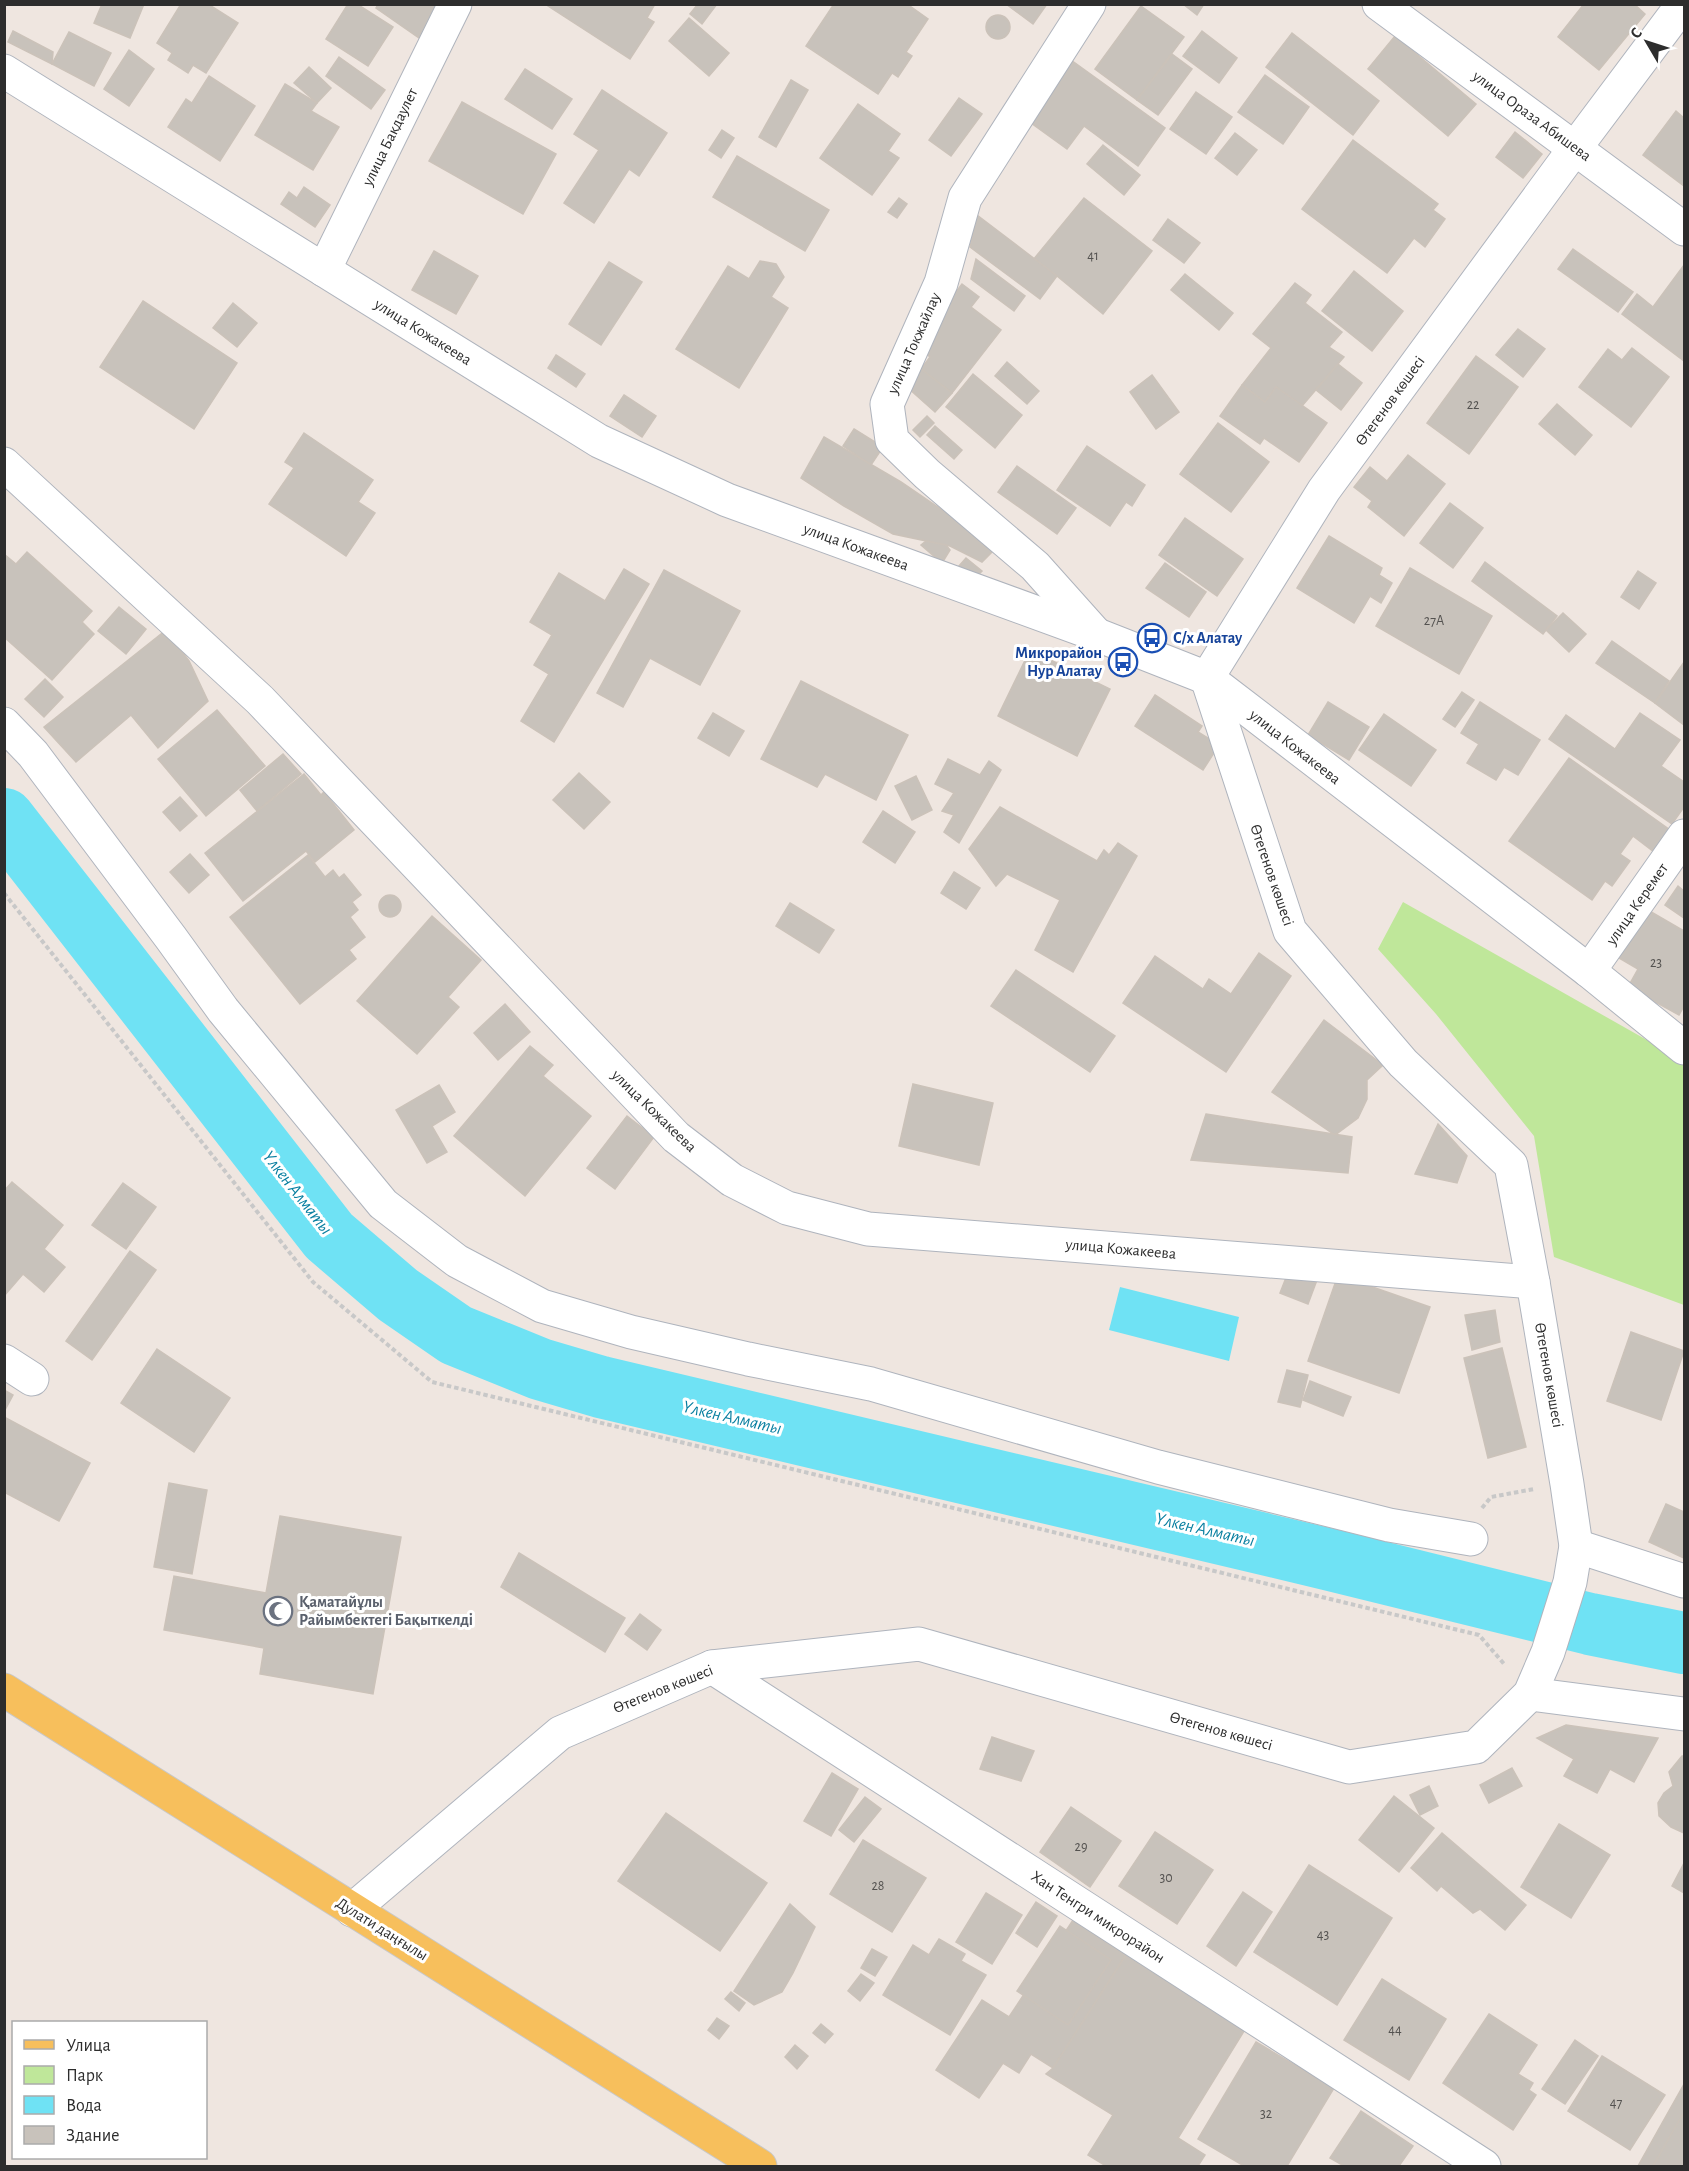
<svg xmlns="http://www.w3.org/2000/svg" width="1689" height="2171" viewBox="0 0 1689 2171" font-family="'Alegreya Sans',sans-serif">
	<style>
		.green { fill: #bfe79a }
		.water { fill: #6fe2f4 }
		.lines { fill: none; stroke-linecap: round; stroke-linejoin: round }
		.river { stroke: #6fe2f4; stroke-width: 62 }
		.building { fill: #c8c2bb; stroke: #cbc2b9; stroke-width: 1.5 }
		.minor-casing { stroke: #afb4bd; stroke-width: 35 }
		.major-casing { stroke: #c8c8c8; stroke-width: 35 }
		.path { stroke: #c8c8c8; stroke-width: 4; stroke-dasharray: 4.5 3; stroke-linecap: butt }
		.minor { stroke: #fff; stroke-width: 33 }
		.major { stroke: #f7bf5c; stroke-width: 33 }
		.labels { text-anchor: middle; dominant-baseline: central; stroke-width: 6; stroke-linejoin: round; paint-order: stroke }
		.number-label { font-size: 14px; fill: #545250 }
		.street-label { font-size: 16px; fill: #2d2d2d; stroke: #fff }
		.transit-label { font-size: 16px; font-weight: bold; fill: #164399; stroke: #fff; text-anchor: start }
		.worship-label { font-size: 16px; font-weight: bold; fill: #5b616d; stroke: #fff; text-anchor: start }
		.water-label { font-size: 18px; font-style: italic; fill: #087fa0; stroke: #fff }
	</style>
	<rect width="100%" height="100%" fill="#efe6e0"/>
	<polygon class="green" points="1403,902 1684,1061 1684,1305 1554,1257 1534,1136 1436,1014 1378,949"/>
	<polygon class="water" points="1120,1287 1239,1317 1229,1361 1109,1330"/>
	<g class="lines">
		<polyline class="river" points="4,819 329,1236 398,1295 456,1335 540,1369 601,1387 1327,1559 1590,1624 1684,1643"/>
	</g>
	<g class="building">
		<polygon points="102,4 144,4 130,38 94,23"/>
		<polygon points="181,4 208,4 238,23 206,73 193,65 188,73 168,60 172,53 157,43"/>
		<polygon points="348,4 357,4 393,27 368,66 326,39"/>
		<polygon points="378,4 442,4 419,38 376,8"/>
		<polygon points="545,4 655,4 647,18 654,22 630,59"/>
		<polygon points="698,4 717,4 702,24 690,14"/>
		<polygon points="834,4 907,4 928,19 906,52 912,56 898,77 892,73 878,94 806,46"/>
		<polygon points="1006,4 1047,4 1033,24"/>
		<polygon points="1183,4 1204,4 1197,15"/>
		<polygon points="1584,4 1634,4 1645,14 1599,70 1558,37"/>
		<polygon points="1141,6 1184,37 1137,100 1095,69"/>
		<circle cx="998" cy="27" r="12"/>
		<polygon points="689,18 729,53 709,76 669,41"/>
		<polygon points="13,31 53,52 52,64 8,42"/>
		<polygon points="1202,31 1237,58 1219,83 1183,56"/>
		<polygon points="69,32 111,53 94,86 52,64"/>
		<polygon points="1292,33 1379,101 1353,135 1266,67"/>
		<polygon points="1395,36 1476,104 1448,136 1368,69"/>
		<polygon points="129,50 154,69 129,106 104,89"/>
		<polygon points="1172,54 1192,69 1158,115 1137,100"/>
		<polygon points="339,57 385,90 371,109 326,76"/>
		<polygon points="1071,60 1165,128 1138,166 1084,126 1067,149 1027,120"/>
		<polygon points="309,67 331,88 317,103 294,83"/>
		<polygon points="525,69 572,99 552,129 505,99"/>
		<polygon points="1265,75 1309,107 1283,144 1238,112"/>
		<polygon points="209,76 255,106 220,161 168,127 186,99 192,103"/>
		<polygon points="791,80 808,90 776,147 759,137"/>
		<polygon points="285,84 317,103 311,111 339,127 313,170 255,135"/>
		<polygon points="602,90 667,133 639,176 629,169 594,223 564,203 599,150 574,134"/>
		<polygon points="1196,92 1232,117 1206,154 1170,129"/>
		<polygon points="959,98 982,114 951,156 929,140"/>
		<polygon points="462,102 556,154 523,214 429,161"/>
		<polygon points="858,104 900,134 888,151 899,158 872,195 820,158"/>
		<polygon points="1676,111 1684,118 1684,186 1643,155"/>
		<polygon points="722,130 734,138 721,158 709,150"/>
		<polygon points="1515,132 1542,154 1523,178 1496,157"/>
		<polygon points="1235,133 1257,150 1237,175 1215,158"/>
		<polygon points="1353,140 1438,204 1433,210 1445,219 1425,247 1414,238 1387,273 1302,209"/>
		<polygon points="1103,145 1140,175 1124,195 1087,164"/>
		<polygon points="737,156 829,210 805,251 713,197"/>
		<polygon points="304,187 330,205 315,227 281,204 289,192 297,198"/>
		<polygon points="899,198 907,204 897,218 888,212"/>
		<polygon points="1084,198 1152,251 1103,314 1057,276 1033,260"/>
		<polygon points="977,215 1057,276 1040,299 970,247"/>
		<polygon points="1168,219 1200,243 1184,263 1153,240"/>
		<polygon points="1573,249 1633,292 1618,312 1558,269"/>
		<polygon points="434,251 478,276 456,314 412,290"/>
		<polygon points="976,259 1025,296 1014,311 971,279"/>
		<polygon points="760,261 776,264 784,277 771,297 788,308 739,388 676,349 728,266 749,279"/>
		<polygon points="609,262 642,282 601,345 569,324"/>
		<polygon points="1684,265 1684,361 1622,314 1637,294 1653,307"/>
		<polygon points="1354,271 1403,311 1372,351 1322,311"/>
		<polygon points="1185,274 1233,313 1219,330 1171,290"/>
		<polygon points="1295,283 1311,295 1305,303 1342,332 1329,347 1344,357 1302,406 1276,387 1265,402 1242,385 1271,348 1253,334"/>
		<polygon points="962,284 979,297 971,307 1001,330 952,393 921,369 930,357 915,345"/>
		<polygon points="143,301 237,363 194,429 100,367"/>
		<polygon points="233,303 257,323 237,347 213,328"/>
		<polygon points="1518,329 1545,349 1523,377 1496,355"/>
		<polygon points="1632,348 1669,377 1631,427 1579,387 1608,349 1622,360"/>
		<polygon points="556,355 585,374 576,387 548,368"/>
		<polygon points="1476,356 1518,387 1469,454 1427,423"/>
		<polygon points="1007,362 1039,391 1027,404 995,376"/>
		<polygon points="1338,364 1362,383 1341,410 1316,390"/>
		<polygon points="921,369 952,393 935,412 908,388"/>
		<polygon points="973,374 1022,415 995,448 946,407"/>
		<polygon points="1152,375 1179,412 1156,429 1130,392"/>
		<polygon points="1242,385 1265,402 1276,387 1327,423 1299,462 1264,438 1260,444 1220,416"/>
		<polygon points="624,395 656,416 642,437 610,416"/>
		<polygon points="1557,404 1592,435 1575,455 1539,424"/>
		<polygon points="927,416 934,423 920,437 913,430"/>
		<polygon points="1218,423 1269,462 1231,512 1180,474"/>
		<polygon points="935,426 962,450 954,459 927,435"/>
		<polygon points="854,429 883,447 871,465 843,446"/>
		<polygon points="304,433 373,480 358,502 375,513 346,556 269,504 294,468 285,462"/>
		<polygon points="824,437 901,482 989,542 995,549 982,562 950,546 893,534 844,506 801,478"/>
		<polygon points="1087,446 1145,485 1132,506 1126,502 1110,526 1057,490"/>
		<polygon points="1408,455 1445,484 1404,536 1368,507 1372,501 1354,487 1370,467 1387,481"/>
		<polygon points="1017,466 1076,508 1057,534 998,492"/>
		<polygon points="1450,503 1483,528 1453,568 1420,543"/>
		<polygon points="1185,518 1243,559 1217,596 1159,555"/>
		<polygon points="1329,536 1382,568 1379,575 1392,583 1381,603 1370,596 1354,623 1297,588"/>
		<polygon points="926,541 946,545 950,550 942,563 921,545"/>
		<polygon points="27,552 92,611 82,622 94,634 52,680 4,637 4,554 16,564"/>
		<polygon points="966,558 982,571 974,579 959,566"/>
		<polygon points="1485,562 1557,616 1543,634 1472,581"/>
		<polygon points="1165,563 1206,592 1189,617 1146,588"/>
		<polygon points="1410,568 1492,616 1459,674 1376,626"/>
		<polygon points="624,569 649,584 554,742 521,721 549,674 534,665 552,635 530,622 559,573 605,601"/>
		<polygon points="664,570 740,611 700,685 650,658 623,707 597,693"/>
		<polygon points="1638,571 1656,583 1639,609 1621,597"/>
		<polygon points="119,607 146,629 126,654 98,631"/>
		<polygon points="1563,613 1586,634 1569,652 1546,630"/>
		<polygon points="166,630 189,661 208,701 158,748 131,715 76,762 44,727"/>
		<polygon points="1612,641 1669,681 1655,703 1596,663"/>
		<polygon points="1030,650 1110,689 1077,756 998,716"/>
		<polygon points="1684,662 1684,725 1655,703"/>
		<polygon points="45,679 63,697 44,717 25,699"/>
		<polygon points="801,681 908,735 876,800 825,774 817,787 761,759"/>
		<polygon points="1462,692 1474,700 1455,727 1443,719"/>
		<polygon points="1155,695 1202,726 1198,732 1219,745 1203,770 1135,726"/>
		<polygon points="1328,702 1369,727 1349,760 1308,735"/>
		<polygon points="1480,702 1540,740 1518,775 1504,767 1496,780 1467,763 1479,744 1461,733"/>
		<polygon points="217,710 265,766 206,816 158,759"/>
		<polygon points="713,713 744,731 729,756 698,738"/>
		<polygon points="1640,713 1680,740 1661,766 1684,782 1684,807 1672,824 1549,739 1566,715 1615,749"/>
		<polygon points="1384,714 1436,750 1411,786 1359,750"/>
		<polygon points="283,754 301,774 257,811 240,790"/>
		<polygon points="1569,758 1670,830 1654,852 1633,836 1620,854 1630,861 1612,886 1605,881 1592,900 1509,841"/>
		<polygon points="948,759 980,775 989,761 1001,770 959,843 944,832 954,815 942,811 954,793 935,784"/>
		<polygon points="579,773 610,802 584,829 553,800"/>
		<polygon points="304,774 321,795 324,792 354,830 315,862 306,851 243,901 205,853"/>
		<polygon points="916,776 932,810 912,820 895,786"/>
		<polygon points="180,797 197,816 180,831 163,812"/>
		<polygon points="1000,807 1097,861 1104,850 1109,855 1118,843 1137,856 1073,972 1035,950 1060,900 1007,874 996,886 969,849"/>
		<polygon points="883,811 915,832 895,863 863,842"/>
		<polygon points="190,854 209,875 189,893 170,872"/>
		<polygon points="308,855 325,877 333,870 339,878 344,874 361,895 352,902 358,910 350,917 365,937 349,950 356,959 300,1004 230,917"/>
		<polygon points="954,872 980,888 966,909 941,893"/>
		<polygon points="1678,886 1684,891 1684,918 1665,905"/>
		<circle cx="390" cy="906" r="11"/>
		<polygon points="790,903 834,930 819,953 776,926"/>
		<polygon points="1646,909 1684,931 1684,1006 1679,1015 1628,987 1638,969 1619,958"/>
		<polygon points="432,916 481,960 448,997 459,1007 417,1054 357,1001"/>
		<polygon points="1259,953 1291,976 1226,1072 1123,1003 1155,956 1203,989 1209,979 1231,994"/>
		<polygon points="1016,970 1115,1036 1090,1072 991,1006"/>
		<polygon points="505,1004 530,1032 498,1060 474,1033"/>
		<polygon points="1324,1020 1383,1065 1367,1080 1367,1099 1358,1118 1335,1135 1272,1092"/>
		<polygon points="530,1046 553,1065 543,1076 591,1116 525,1196 454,1136"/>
		<polygon points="913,1084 993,1103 979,1165 899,1146"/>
		<polygon points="439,1085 455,1112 432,1126 447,1152 427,1163 396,1110"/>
		<polygon points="1206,1114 1352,1137 1348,1173 1191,1160"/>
		<polygon points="627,1116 654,1137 615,1189 587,1168"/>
		<polygon points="1438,1124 1467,1156 1457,1183 1415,1174"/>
		<polygon points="12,1182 63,1225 44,1249 65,1267 44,1292 23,1274 4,1296 4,1191"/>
		<polygon points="123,1183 156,1207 126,1249 92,1225"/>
		<polygon points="130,1251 156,1270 92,1360 66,1341"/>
		<polygon points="1289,1270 1317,1280 1308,1304 1280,1293"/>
		<polygon points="1338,1275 1430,1307 1399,1393 1308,1361"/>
		<polygon points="1495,1310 1500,1342 1472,1350 1465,1315"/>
		<polygon points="1631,1332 1684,1351 1661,1420 1607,1401"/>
		<polygon points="1502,1348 1526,1447 1488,1458 1464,1358"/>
		<polygon points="157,1349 230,1398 194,1452 121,1403"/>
		<polygon points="1287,1370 1308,1375 1300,1407 1278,1402"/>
		<polygon points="1310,1381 1351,1397 1343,1416 1303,1400"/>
		<polygon points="4,1390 13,1395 4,1412"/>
		<polygon points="4,1417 90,1463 59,1521 4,1492"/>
		<polygon points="169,1483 207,1490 192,1574 154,1567"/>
		<polygon points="1666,1504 1684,1512 1684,1558 1649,1542"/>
		<polygon points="280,1516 401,1537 373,1694 260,1674 264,1648 164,1630 174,1576 266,1593"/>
		<polygon points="519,1553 625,1618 605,1652 501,1587"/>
		<polygon points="640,1614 661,1630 647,1650 625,1634"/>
		<polygon points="1566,1725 1658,1738 1634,1782 1610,1769 1597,1793 1564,1776 1574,1759 1537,1738"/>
		<polygon points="992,1737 1034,1751 1021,1781 980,1769"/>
		<polygon points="1682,1756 1684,1756 1684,1833 1671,1827 1659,1816 1658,1803 1664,1793 1673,1786 1669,1772"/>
		<polygon points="1512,1768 1522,1786 1489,1803 1480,1785"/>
		<polygon points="832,1773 858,1789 831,1836 804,1821"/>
		<polygon points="1429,1786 1438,1806 1420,1815 1410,1795"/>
		<polygon points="1394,1796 1434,1828 1399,1872 1359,1840"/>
		<polygon points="865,1797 881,1809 854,1842 839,1830"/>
		<polygon points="1071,1807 1121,1841 1090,1887 1040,1852"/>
		<polygon points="666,1813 767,1883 720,1951 618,1881"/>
		<polygon points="1559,1824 1610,1855 1571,1918 1521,1887"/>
		<polygon points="1155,1832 1213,1870 1177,1924 1119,1886"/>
		<polygon points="1442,1833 1526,1905 1505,1930 1480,1909 1473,1913 1441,1886 1437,1891 1411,1868"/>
		<polygon points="863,1840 926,1878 892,1932 830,1894"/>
		<polygon points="1684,1863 1684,1893 1672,1886"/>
		<polygon points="1309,1865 1392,1918 1337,2005 1254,1952"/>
		<polygon points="1243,1892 1272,1912 1236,1966 1207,1946"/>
		<polygon points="986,1893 1022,1915 992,1964 956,1942"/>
		<polygon points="1036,1902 1057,1916 1037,1947 1016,1933"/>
		<polygon points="790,1904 815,1927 793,1973 782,1992 754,2005 734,1991"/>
		<polygon points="1073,1920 1126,1955 1053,2068 1031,2054 1019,2073 1003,2063 979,2098 936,2070 982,2000 1009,2017"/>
		<polygon points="1060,1926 1111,1960 1068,2025 1017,1991"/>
		<polygon points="939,1939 965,1954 961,1961 986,1975 950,2035 883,1995 913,1945 929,1955"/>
		<polygon points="1124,1946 1249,2023 1178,2138 1205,2155 1198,2166 1106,2166 1088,2155 1113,2115 1046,2074 1053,2068 1126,1955"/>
		<polygon points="872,1949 887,1957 875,1976 861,1968"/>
		<polygon points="861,1974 874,1983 860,2001 848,1991"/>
		<polygon points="1382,1979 1446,2019 1409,2080 1344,2040"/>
		<polygon points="731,1992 745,2003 739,2011 725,1999"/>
		<polygon points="1489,2014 1537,2045 1518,2074 1533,2083 1529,2090 1536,2095 1513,2130 1443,2083"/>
		<polygon points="717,2018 729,2026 719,2039 708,2030"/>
		<polygon points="821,2024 833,2034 825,2043 813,2033"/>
		<polygon points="1575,2040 1598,2056 1565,2104 1542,2089"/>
		<polygon points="1256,2042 1334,2088 1287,2166 1244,2166 1198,2139"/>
		<polygon points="795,2045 808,2056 797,2069 785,2057"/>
		<polygon points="1602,2056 1665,2095 1630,2150 1568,2111"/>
		<polygon points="1684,2084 1684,2166 1638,2166"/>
		<polygon points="1361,2111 1413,2146 1399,2166 1344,2166 1330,2158"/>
		<polygon points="1684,2112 1684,2166 1653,2166"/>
	</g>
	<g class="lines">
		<g class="minor-casing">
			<g id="minor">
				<polyline points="1089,4 965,198 941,283 887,404 892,440 927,474 1035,566 1094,632"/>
				<polyline points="1379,4 1684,229"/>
				<polyline points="4,71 599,441 727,500 1095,634 1207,678 1589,971 1684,1048"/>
				<polyline points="324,270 455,4"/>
				<polyline points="4,464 260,700 676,1137 732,1180 787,1208 868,1229 1533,1282"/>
				<polyline points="4,724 33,754 171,938 223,1010 383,1204 457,1261 542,1306 631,1332 748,1359 871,1384 1158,1467 1389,1525 1471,1539"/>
				<polyline points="1589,971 1684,836"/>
				<polyline points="4,1361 32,1379"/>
				<polyline points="1576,1546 1684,1581"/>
				<polyline points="712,1667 1484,2166"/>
				<polyline points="1530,1694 1684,1714"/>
				<polyline points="352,1910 560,1733 712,1667 919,1644 1349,1767 1476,1747 1530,1694 1548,1652 1570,1582 1576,1546 1567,1484 1533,1282 1511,1165 1403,1063 1290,931 1207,678 1324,490 1575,148 1683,4"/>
			</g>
		</g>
		<g class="major-casing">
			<polyline id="major" points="4,1690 760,2166"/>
		</g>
		<g class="path">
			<polyline points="4,893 313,1282 432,1382 1479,1635 1505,1665"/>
			<polyline points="1482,1508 1491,1497 1534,1489"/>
		</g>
		<use href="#minor" class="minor"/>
		<use href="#major" class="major"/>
	</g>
	<defs>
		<g id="bus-ring" transform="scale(1.5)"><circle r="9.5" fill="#fff" stroke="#1a4fb4" stroke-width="1.5"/><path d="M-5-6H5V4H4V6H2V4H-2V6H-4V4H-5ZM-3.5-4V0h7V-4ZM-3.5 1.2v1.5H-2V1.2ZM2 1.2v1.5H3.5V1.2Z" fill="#1a4fb4"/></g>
		<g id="mosque-ring" transform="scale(1.5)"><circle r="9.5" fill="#fff" stroke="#6b7280" stroke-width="1.5"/><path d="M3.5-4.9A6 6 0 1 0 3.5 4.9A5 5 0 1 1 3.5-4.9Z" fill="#6b7280"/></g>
	</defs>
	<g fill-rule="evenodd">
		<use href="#bus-ring" x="1152" y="638"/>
		<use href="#bus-ring" x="1123" y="662"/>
		<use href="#mosque-ring" x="278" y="1611"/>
	</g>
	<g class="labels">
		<g class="number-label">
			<text x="1093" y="256">41</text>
			<text x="1473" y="405">22</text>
			<text x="1434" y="621">27А</text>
			<text x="1656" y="963">23</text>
			<text x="1081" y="1847">29</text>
			<text x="1166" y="1878">30</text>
			<text x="878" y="1886">28</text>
			<text x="1323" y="1935">43</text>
			<text x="1395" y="2030">44</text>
			<text x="1616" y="2103">47</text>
			<text x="1266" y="2114">32</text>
		</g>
		<g class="street-label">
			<text transform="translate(1532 116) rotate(36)">улица Ораза Абишева</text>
			<text transform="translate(390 137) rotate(-64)">улица Бакдаулет</text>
			<text transform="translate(423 332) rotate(32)">улица Кожакеева</text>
			<text transform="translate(914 343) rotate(-66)">улица Токжайлау</text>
			<text transform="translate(1390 401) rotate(-54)">Өтегенов көшесі</text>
			<text transform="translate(856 547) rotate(20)">улица Кожакеева</text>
			<text transform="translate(1295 747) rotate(38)">улица Кожакеева</text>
			<text transform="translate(1272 875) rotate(71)">Өтегенов көшесі</text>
			<text transform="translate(1637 904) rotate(-55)">улица Керемет</text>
			<text transform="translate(654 1111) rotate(44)">улица Кожакеева</text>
			<text transform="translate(1121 1249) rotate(5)">улица Кожакеева</text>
			<text transform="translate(1549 1375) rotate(80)">Өтегенов көшесі</text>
			<text transform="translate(663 1689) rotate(-22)">Өтегенов көшесі</text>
			<text transform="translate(1221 1731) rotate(16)">Өтегенов көшесі</text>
			<text transform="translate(1098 1917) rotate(33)">Хан Тенгри микрорайон</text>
			<text transform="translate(382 1929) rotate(32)">Дулати даңғылы</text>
		</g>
		<g class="transit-label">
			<text x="1173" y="638">С/х Алатау</text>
			<text x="1102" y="653" text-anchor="end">Микрорайон<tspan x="1102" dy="18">Нур Алатау</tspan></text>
		</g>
		<g class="worship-label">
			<text x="299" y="1602">Қаматайұлы<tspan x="299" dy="18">Райымбектегі Бақыткелді</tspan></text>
		</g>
		<g class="water-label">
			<text transform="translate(297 1193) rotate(52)">Үлкен Алматы</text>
			<text transform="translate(732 1418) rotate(13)">Үлкен Алматы</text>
			<text transform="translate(1205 1530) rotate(13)">Үлкен Алматы</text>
		</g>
	</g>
	<rect width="1689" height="2171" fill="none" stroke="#2d2d2d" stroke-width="12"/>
	<rect x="12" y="2021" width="195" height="138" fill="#ffffff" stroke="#ababab" stroke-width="1.5"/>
	<rect x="24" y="2040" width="30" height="9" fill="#f7bf5c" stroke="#ababab" stroke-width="1.5"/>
	<text x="66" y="2051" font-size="18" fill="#2d2d2d">Улица</text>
	<rect x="24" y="2066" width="30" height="18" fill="#bfe79a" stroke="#ababab" stroke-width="1.5"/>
	<text x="66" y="2081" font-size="18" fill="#2d2d2d">Парк</text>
	<rect x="24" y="2096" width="30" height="18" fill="#6fe2f4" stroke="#ababab" stroke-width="1.5"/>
	<text x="66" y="2111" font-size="18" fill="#2d2d2d">Вода</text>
	<rect x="24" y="2126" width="30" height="18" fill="#c8c2bb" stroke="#ababab" stroke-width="1.5"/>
	<text x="66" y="2141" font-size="18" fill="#2d2d2d">Здание</text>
	<g transform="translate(1647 42) rotate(309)" stroke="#ffffff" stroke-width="4.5" paint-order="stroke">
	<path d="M0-4.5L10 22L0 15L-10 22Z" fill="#2d2d2d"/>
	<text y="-9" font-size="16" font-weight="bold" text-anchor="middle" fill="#2d2d2d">С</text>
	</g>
</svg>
